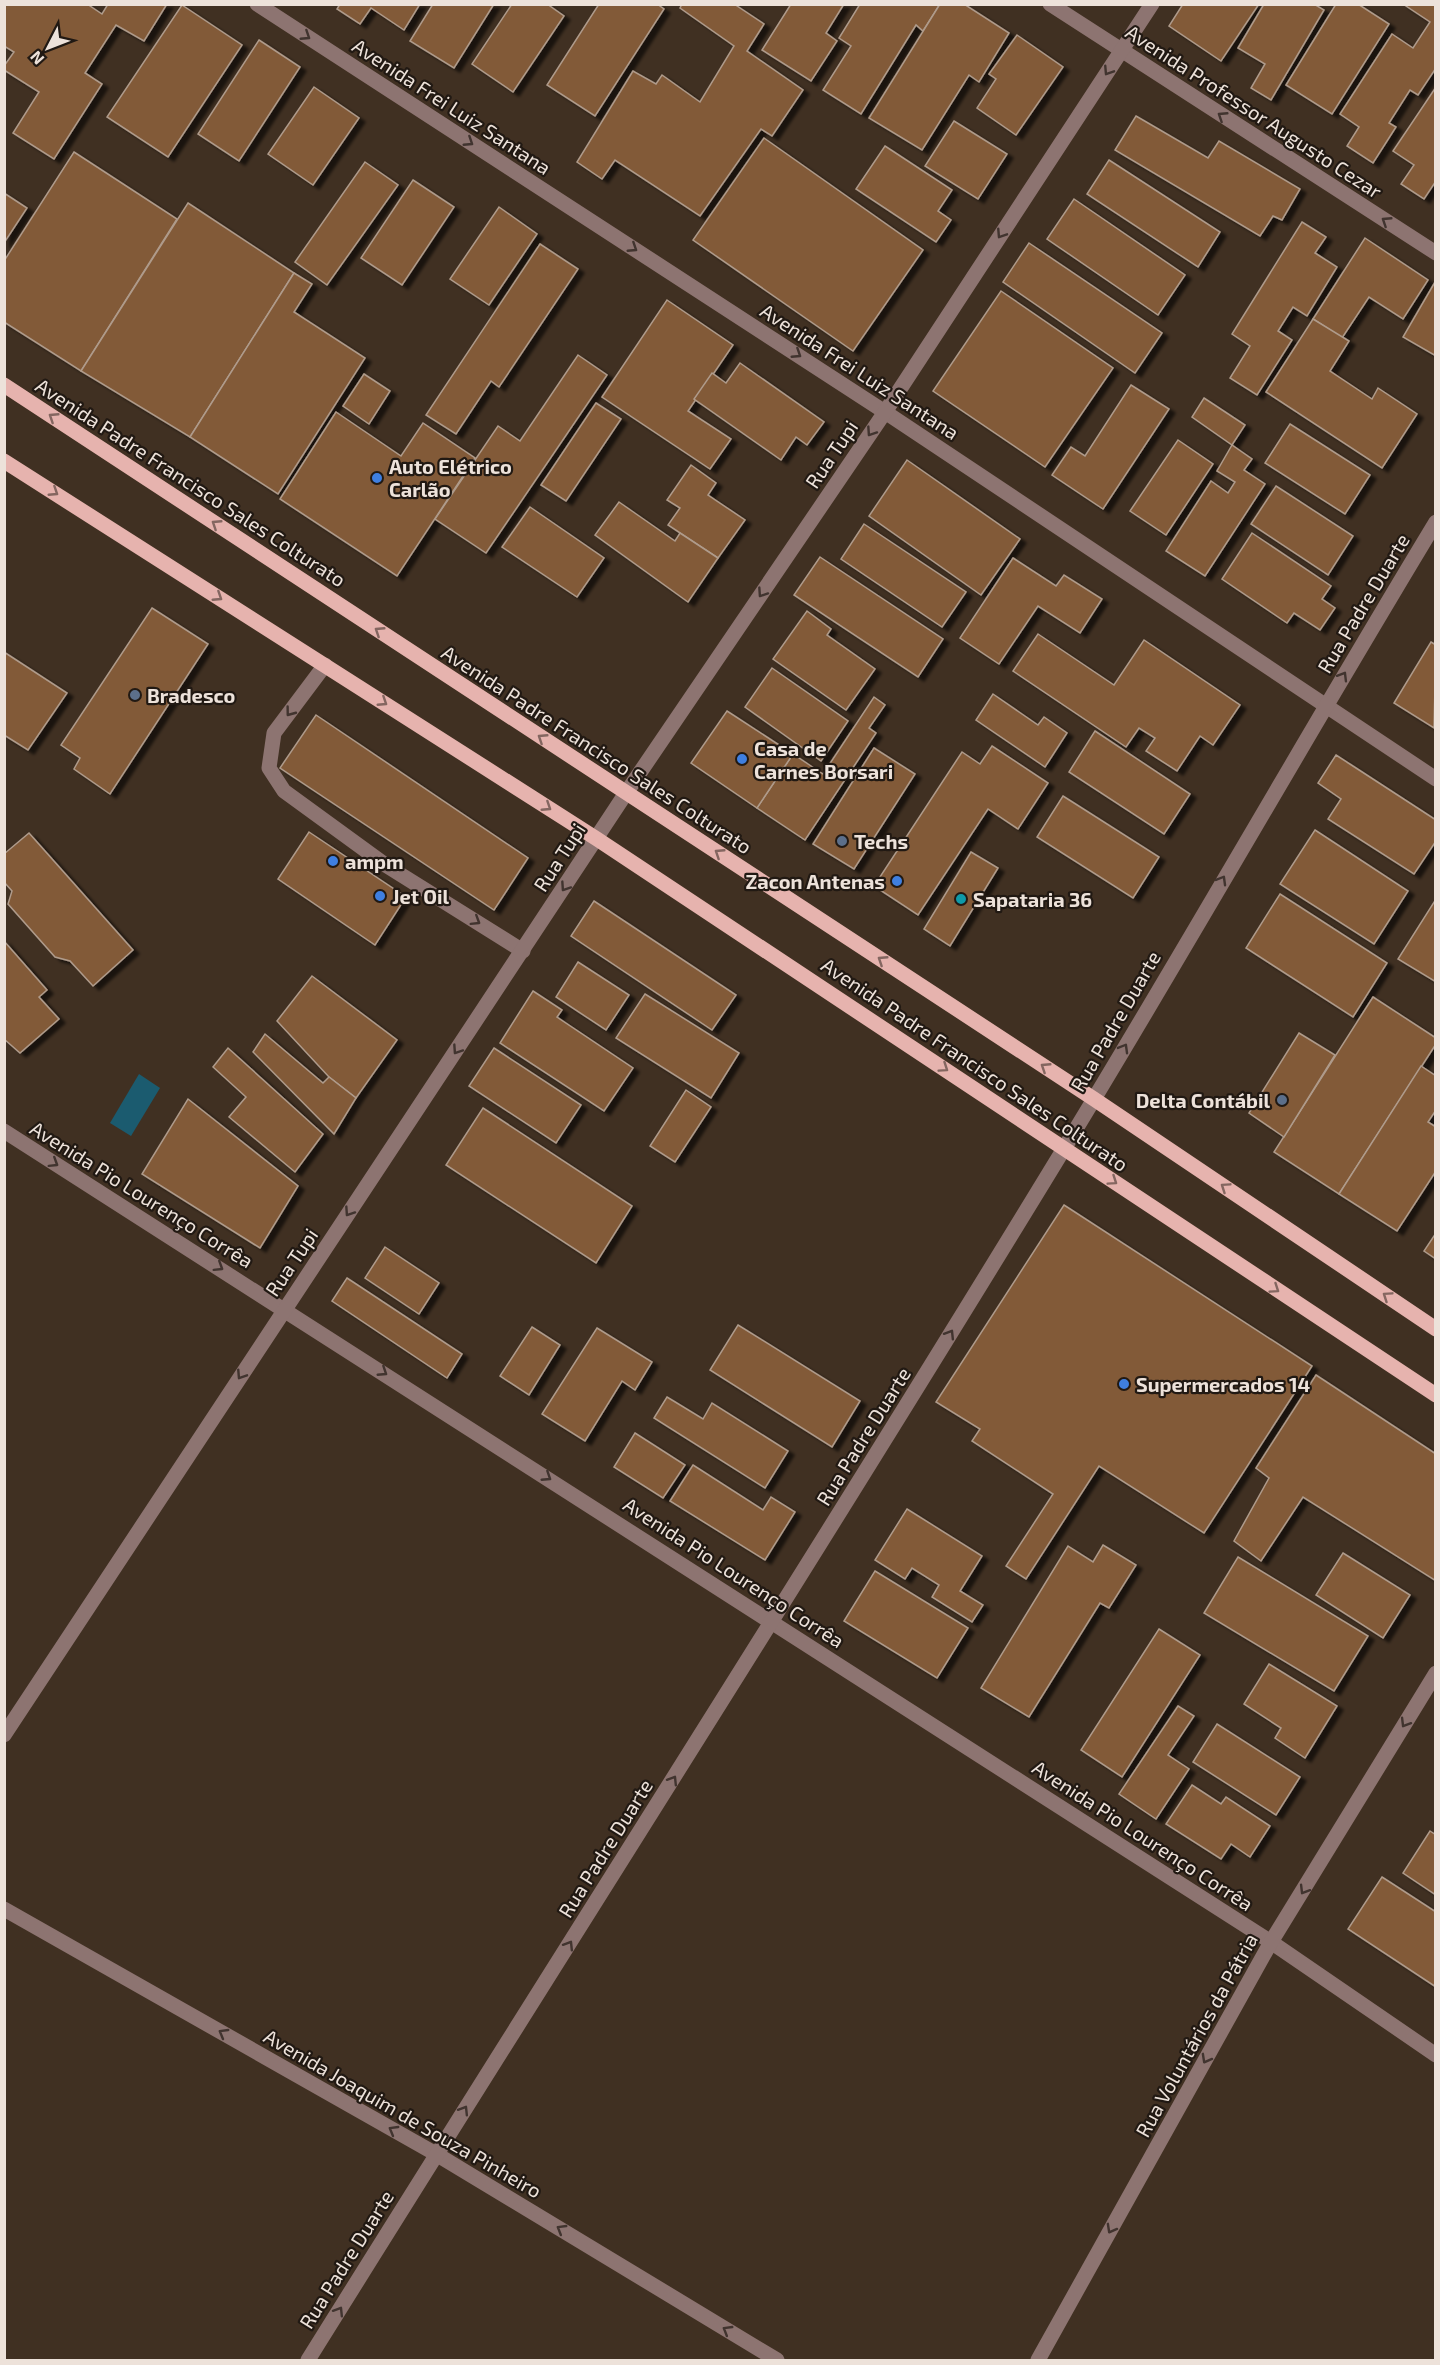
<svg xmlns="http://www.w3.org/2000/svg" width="1440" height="2365" viewBox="0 0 1440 2365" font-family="'Exo 2',sans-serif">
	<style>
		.water { fill: #1b5b6f }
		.building { fill: #825a39; stroke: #af9b8b; stroke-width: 1.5; filter: url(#shadow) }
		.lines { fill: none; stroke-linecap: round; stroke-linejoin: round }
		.minor { stroke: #8d7471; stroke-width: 15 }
		.major { stroke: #e6b3ae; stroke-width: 15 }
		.oneway { stroke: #41342f }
		.oneway2 { stroke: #846660 }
		.shop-dot { fill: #3f7fe0; stroke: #211913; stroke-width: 2 }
		.service-dot { fill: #5c6f8a; stroke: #211913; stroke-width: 2 }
		.culture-dot { fill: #0f9aa8; stroke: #211913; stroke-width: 2 }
		.labels { text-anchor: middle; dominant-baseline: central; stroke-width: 4.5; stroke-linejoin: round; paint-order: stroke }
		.street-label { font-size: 20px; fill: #ede2da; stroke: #211913 }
		.poi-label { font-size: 20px; font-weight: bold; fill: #ede2da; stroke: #211913; text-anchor: start }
	</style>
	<defs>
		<filter id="shadow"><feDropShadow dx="6" dy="4" stdDeviation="1.5" flood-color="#0009"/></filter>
	</defs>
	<rect width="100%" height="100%" fill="#403022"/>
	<polygon class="water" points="139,1074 160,1088 131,1136 110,1123"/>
	<g class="building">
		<polygon points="4,4 87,4 102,14 108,4 167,4 144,41 116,25 85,73 102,84 54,159 13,133 39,92 4,70 4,66 14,52 4,46"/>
		<polygon points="340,4 420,4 404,30 371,8 360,24 337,9"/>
		<polygon points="433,4 494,4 454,68 410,41"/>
		<polygon points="512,4 547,4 564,16 513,92 472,64"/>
		<polygon points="599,4 657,4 664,9 595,116 547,85"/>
		<polygon points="682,4 734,4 764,24 747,51 803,90 772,136 761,129 700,216 615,160 602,179 577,162 633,71 656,84 662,75 700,102 734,46 680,8"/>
		<polygon points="791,4 844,4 826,33 837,41 811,81 762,50"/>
		<polygon points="860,4 940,4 923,31 916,25 861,114 823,90 851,46 839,38"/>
		<polygon points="940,4 964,4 1009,33 979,82 969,75 922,150 869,118"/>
		<polygon points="1183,4 1259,4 1221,61 1169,26"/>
		<polygon points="1264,4 1314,4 1324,10 1271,100 1251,88 1265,64 1238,48"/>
		<polygon points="1336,4 1358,4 1389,24 1332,114 1286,85"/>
		<polygon points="1403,4 1436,4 1436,68 1418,95 1410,90 1389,123 1396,127 1373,163 1347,146 1359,127 1340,114 1392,34 1413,48 1430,22"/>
		<polygon points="182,5 242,45 168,157 107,117"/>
		<polygon points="1017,35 1063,67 1016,135 977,108 996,79 989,74"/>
		<polygon points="259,40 300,67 239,161 198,134"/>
		<polygon points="314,87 359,118 313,185 268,154"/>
		<polygon points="1436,87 1436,181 1424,199 1401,184 1414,165 1393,151"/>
		<polygon points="1136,116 1208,158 1219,141 1300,189 1282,220 1273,216 1260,236 1115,150"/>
		<polygon points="954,121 1007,154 978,199 925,166"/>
		<polygon points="764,138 923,250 853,351 693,240"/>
		<polygon points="885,146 952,190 938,211 951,220 936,242 856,189"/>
		<polygon points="74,152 177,219 81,371 4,322 4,261"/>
		<polygon points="1109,160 1220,232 1198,267 1087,194"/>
		<polygon points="365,162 398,185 327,285 295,262"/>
		<polygon points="413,180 454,207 402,285 361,258"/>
		<polygon points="4,193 27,208 4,243"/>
		<polygon points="1074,199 1185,275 1158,315 1047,239"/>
		<polygon points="188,203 294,273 190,437 81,371"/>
		<polygon points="499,207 537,234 489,305 450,279"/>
		<polygon points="1302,222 1326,237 1315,253 1337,267 1307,316 1293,307 1278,331 1292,340 1257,395 1230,378 1250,346 1232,334"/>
		<polygon points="1365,238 1428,280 1403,319 1369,297 1342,338 1313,319"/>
		<polygon points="1029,243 1162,333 1135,373 1003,282"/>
		<polygon points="540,244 578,269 499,387 491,381 456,434 426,415"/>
		<polygon points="294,273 312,284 294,312 365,358 278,494 190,437"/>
		<polygon points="1435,282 1436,282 1436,356 1403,337"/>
		<polygon points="1001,291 1113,368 1045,467 933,391"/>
		<polygon points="667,300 733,345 688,411 731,439 710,469 602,397"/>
		<polygon points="1313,319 1349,341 1330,371 1372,399 1378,388 1417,414 1382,468 1266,392"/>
		<polygon points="578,355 607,375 486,553 435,519 498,426 520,441"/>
		<polygon points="740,363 824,422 807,445 796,437 781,460 694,399 712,373 726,383"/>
		<polygon points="364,374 390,391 369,424 343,406"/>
		<polygon points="1131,385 1169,409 1103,509 1052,475 1071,447 1085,456"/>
		<polygon points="1204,398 1245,425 1232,445 1192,417"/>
		<polygon points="596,403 621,419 566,501 541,485"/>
		<polygon points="336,412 401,456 423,423 475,458 397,576 280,499"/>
		<polygon points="1290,424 1370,475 1345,514 1265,463"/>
		<polygon points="1178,440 1213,464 1166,535 1130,511"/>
		<polygon points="1232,445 1252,459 1244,470 1265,484 1205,576 1166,551 1211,481 1228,493 1235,482 1217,471"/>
		<polygon points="907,460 1020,539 981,595 869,516"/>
		<polygon points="691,465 716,483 708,495 745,520 718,558 668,525 680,508 667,500"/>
		<polygon points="1276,486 1353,536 1328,575 1251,524"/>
		<polygon points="619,502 675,541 680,533 718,558 688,602 595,535"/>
		<polygon points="530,507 604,558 577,597 502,547"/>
		<polygon points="864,524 966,592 942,627 841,559"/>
		<polygon points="1252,533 1331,586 1322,599 1335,608 1320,630 1294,613 1287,623 1222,579"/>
		<polygon points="820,557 943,639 918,677 794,595"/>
		<polygon points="1013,558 1056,586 1064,575 1102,599 1080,633 1038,606 999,664 960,638"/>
		<polygon points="152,608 208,644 110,794 74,769 80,758 61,745"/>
		<polygon points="807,611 831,629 827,635 875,669 846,710 773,659"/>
		<polygon points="1038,634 1114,685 1144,640 1240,705 1213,745 1200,736 1177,771 1146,751 1155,738 1139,728 1126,747 1013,671"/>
		<polygon points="1431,642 1436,645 1434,728 1394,703"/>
		<polygon points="4,652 67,693 28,750 4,735"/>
		<polygon points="772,668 848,721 821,761 745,707"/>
		<polygon points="993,694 1038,725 1044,717 1067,733 1045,767 976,720"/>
		<polygon points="874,697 885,705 869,728 876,733 805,840 757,808 793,754 823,774"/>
		<polygon points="727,711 793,754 757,808 691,763"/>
		<polygon points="316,715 528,858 494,910 280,768"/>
		<polygon points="1095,731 1190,794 1164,834 1069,772"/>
		<polygon points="992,746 1048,783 1018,829 988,809 918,915 874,886 962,752 980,764"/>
		<polygon points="874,748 915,774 854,869 813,844"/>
		<polygon points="1336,755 1436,820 1436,841 1414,874 1328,819 1341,799 1318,783"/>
		<polygon points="1063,796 1159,857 1133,898 1037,837"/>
		<polygon points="1315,830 1408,891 1374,944 1280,884"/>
		<polygon points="309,832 406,897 375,945 278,879"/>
		<polygon points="29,833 133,950 93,986 70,961 55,957 8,904 12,891 4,882 4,854"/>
		<polygon points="971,852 998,868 950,946 924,929"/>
		<polygon points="1280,894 1387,963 1353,1017 1246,948"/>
		<polygon points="1436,899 1436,982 1398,959"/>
		<polygon points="594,901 736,995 712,1030 571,936"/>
		<polygon points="4,941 47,990 39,997 59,1019 20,1053 4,1039"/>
		<polygon points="578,962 629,995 606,1030 556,997"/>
		<polygon points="312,976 397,1040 356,1098 329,1077 277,1021"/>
		<polygon points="533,991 562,1010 557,1017 633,1068 604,1111 500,1043"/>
		<polygon points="645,994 739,1053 711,1098 616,1038"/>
		<polygon points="1373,997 1436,1038 1436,1044 1339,1194 1274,1152"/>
		<polygon points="1299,1033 1335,1055 1284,1137 1249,1113"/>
		<polygon points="265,1034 323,1083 329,1077 356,1098 334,1134 253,1052"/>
		<polygon points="228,1048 323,1134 295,1172 229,1117 246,1097 213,1067"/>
		<polygon points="494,1048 581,1105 556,1143 469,1086"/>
		<polygon points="1421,1066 1436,1076 1436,1110 1428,1122 1436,1127 1436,1171 1397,1231 1339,1194"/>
		<polygon points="686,1090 711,1107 675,1162 650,1146"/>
		<polygon points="188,1099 298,1186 260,1248 142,1174"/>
		<polygon points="483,1108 632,1206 596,1263 446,1165"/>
		<polygon points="1064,1205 1312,1366 1204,1533 1099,1466 1026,1579 1006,1566 1053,1494 972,1441 980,1429 936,1402"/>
		<polygon points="1436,1233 1436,1259 1424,1251"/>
		<polygon points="385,1247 439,1283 419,1314 365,1278"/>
		<polygon points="347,1278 462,1354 447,1378 332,1301"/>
		<polygon points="738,1325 860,1401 832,1447 710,1370"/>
		<polygon points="532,1327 560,1345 529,1395 500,1376"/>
		<polygon points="597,1328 652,1362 635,1390 622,1381 585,1441 542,1414"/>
		<polygon points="1316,1375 1436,1454 1436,1581 1303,1497 1261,1561 1234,1541 1269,1478 1256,1468"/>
		<polygon points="667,1397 703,1419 712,1403 788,1451 765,1488 654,1418"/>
		<polygon points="635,1433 685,1465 663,1498 614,1467"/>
		<polygon points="693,1465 763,1510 771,1497 795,1512 765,1560 670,1501"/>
		<polygon points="907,1509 982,1556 960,1591 983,1605 972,1622 932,1597 939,1585 912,1568 905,1579 875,1560"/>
		<polygon points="1103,1545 1136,1565 1109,1608 1100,1603 1029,1717 981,1688 1068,1546 1093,1562"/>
		<polygon points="1343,1553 1410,1595 1383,1638 1316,1595"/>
		<polygon points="1238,1557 1368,1636 1334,1691 1204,1613"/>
		<polygon points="875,1571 968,1628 937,1678 844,1621"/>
		<polygon points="1159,1629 1200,1655 1122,1777 1081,1750"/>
		<polygon points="1269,1664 1337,1706 1305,1758 1275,1738 1281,1728 1244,1704"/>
		<polygon points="1178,1706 1194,1716 1168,1755 1189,1769 1156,1819 1119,1794"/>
		<polygon points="1217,1724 1300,1777 1276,1815 1193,1762"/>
		<polygon points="1192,1785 1221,1804 1226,1797 1270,1826 1250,1857 1231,1844 1221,1859 1166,1824"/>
		<polygon points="1430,1831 1436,1835 1436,1895 1403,1873"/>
		<polygon points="1382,1877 1436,1912 1436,1987 1348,1929"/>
	</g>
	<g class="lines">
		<g class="minor">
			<polyline points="257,4 885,412 1436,779"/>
			<polyline points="1050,4 1436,253"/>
			<polyline points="325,665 274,733 269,768 284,791 387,866 523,951"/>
			<polyline points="4,1131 1271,1942 1436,2055"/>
			<polyline points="4,1735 626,793 885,412 1152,4"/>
			<polyline points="4,1909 436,2154 777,2360"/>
			<path d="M308 2360C560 1956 817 1554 1065 1147 1191 940 1310 730 1436 522"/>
			<polyline points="1038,2360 1271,1942 1436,1673"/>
		</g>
		<g class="major">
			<polyline points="4,385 1094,1099 1436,1329"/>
			<polyline points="4,461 597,839 1436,1395"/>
		</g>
	</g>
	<defs><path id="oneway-chevron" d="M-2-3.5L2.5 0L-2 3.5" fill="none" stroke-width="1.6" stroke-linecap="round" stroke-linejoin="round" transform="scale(1.5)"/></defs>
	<g class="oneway">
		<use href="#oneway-chevron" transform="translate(306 36) rotate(33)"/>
		<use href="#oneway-chevron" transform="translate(1108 71) rotate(123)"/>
		<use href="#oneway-chevron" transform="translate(1222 116) rotate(-147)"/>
		<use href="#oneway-chevron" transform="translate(469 142) rotate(33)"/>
		<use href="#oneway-chevron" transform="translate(1386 221) rotate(-147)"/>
		<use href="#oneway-chevron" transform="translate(1001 234) rotate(123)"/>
		<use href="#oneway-chevron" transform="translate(633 248) rotate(33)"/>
		<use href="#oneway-chevron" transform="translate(797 354) rotate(33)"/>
		<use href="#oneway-chevron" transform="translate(871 432) rotate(124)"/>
		<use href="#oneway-chevron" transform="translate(762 593) rotate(124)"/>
		<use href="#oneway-chevron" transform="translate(1343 676) rotate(-59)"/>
		<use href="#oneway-chevron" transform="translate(290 712) rotate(127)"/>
		<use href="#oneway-chevron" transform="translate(1222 880) rotate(-60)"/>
		<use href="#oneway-chevron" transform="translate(565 887) rotate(124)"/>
		<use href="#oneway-chevron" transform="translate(476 921) rotate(32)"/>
		<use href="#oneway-chevron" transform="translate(1124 1048) rotate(-60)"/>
		<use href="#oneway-chevron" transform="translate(457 1050) rotate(124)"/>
		<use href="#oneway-chevron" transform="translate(54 1163) rotate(32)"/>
		<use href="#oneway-chevron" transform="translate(349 1212) rotate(124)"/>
		<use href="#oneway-chevron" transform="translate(219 1267) rotate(32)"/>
		<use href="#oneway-chevron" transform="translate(950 1334) rotate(-58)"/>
		<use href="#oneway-chevron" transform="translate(383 1372) rotate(33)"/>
		<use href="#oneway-chevron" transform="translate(241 1375) rotate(123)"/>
		<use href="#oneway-chevron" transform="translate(547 1477) rotate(33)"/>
		<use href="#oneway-chevron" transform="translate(1405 1723) rotate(121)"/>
		<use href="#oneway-chevron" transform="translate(673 1780) rotate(-58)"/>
		<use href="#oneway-chevron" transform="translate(1304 1890) rotate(121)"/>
		<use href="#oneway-chevron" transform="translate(569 1945) rotate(-58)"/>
		<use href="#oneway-chevron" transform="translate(223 2033) rotate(-150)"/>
		<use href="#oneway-chevron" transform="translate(1206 2059) rotate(119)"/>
		<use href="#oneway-chevron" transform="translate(464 2110) rotate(-58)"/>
		<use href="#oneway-chevron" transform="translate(393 2130) rotate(-150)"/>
		<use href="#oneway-chevron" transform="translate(561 2229) rotate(-149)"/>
		<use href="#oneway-chevron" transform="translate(1111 2229) rotate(119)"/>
		<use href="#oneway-chevron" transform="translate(339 2311) rotate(-58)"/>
		<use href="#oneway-chevron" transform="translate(727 2330) rotate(-149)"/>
	</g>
	<g class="oneway2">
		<use href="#oneway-chevron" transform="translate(53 417) rotate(-147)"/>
		<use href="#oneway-chevron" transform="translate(54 492) rotate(33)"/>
		<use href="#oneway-chevron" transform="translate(216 524) rotate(-147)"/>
		<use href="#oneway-chevron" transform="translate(218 597) rotate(33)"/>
		<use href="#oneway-chevron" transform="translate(379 631) rotate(-147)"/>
		<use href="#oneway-chevron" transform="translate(383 702) rotate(33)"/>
		<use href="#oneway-chevron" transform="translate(542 738) rotate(-147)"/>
		<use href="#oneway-chevron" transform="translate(547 807) rotate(33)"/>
		<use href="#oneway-chevron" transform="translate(719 853) rotate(-147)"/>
		<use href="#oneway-chevron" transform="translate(882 960) rotate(-147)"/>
		<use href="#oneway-chevron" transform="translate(1045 1067) rotate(-147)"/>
		<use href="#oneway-chevron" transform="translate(944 1068) rotate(34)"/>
		<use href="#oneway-chevron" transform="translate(1113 1181) rotate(34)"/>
		<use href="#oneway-chevron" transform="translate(1225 1187) rotate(-146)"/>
		<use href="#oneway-chevron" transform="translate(1275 1289) rotate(34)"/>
		<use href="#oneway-chevron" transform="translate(1387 1296) rotate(-146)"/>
	</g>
	<g class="shop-dot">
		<circle cx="377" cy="478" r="6"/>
		<circle cx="742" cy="759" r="6"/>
		<circle cx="333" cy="861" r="6"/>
		<circle cx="897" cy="881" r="6"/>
		<circle cx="380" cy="896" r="6"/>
		<circle cx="1124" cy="1384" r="6"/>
	</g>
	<g class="service-dot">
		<circle cx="135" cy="695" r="6"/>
		<circle cx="842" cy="841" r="6"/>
		<circle cx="1282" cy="1100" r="6"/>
	</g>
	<circle class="culture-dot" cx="961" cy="899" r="6"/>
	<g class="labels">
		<g class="street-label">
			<text transform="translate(452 106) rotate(33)">Avenida Frei Luiz Santana</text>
			<text transform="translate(1254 111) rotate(33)">Avenida Professor Augusto Cezar</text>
			<text transform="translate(860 371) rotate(33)">Avenida Frei Luiz Santana</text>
			<text transform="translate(831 454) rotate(-56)">Rua Tupi</text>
			<text transform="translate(191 482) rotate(33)">Avenida Padre Francisco Sales Colturato</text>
			<text transform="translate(1363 603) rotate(-59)">Rua Padre Duarte</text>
			<text transform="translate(597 749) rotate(33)">Avenida Padre Francisco Sales Colturato</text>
			<text transform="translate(559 857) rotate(-57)">Rua Tupi</text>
			<text transform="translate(1115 1021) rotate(-60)">Rua Padre Duarte</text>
			<text transform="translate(975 1064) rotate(34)">Avenida Padre Francisco Sales Colturato</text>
			<text transform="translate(142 1194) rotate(32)">Avenida Pio Lourenço Corrêa</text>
			<text transform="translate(291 1262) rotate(-56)">Rua Tupi</text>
			<text transform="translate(863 1436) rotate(-58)">Rua Padre Duarte</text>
			<text transform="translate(734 1572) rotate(33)">Avenida Pio Lourenço Corrêa</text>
			<text transform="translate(1143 1835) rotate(33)">Avenida Pio Lourenço Corrêa</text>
			<text transform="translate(605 1848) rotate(-58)">Rua Padre Duarte</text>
			<text transform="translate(1196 2035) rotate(-61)">Rua Voluntários da Pátria</text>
			<text transform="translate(403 2113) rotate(30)">Avenida Joaquim de Souza Pinheiro</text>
			<text transform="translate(346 2259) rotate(-58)">Rua Padre Duarte</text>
		</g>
		<g class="poi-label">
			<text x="389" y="466">Auto Elétrico<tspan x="389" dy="23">Carlão</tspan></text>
			<text x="147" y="695">Bradesco</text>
			<text x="754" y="748">Casa de<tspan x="754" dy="23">Carnes Borsari</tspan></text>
			<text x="854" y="841">Techs</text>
			<text x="345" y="861">ampm</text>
			<text x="885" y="881" text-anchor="end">Zacon Antenas</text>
			<text x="392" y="896">Jet Oil</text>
			<text x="973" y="899">Sapataria 36</text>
			<text x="1270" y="1100" text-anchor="end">Delta Contábil</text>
			<text x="1136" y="1384">Supermercados 14</text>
		</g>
	</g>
	<rect width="1440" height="2365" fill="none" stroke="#ede2da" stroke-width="12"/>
	<g transform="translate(48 48) rotate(228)" stroke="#211913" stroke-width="4.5" paint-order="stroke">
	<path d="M0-4.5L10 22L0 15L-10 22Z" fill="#ede2da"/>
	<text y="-9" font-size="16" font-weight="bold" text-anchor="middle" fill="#ede2da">N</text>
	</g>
</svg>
